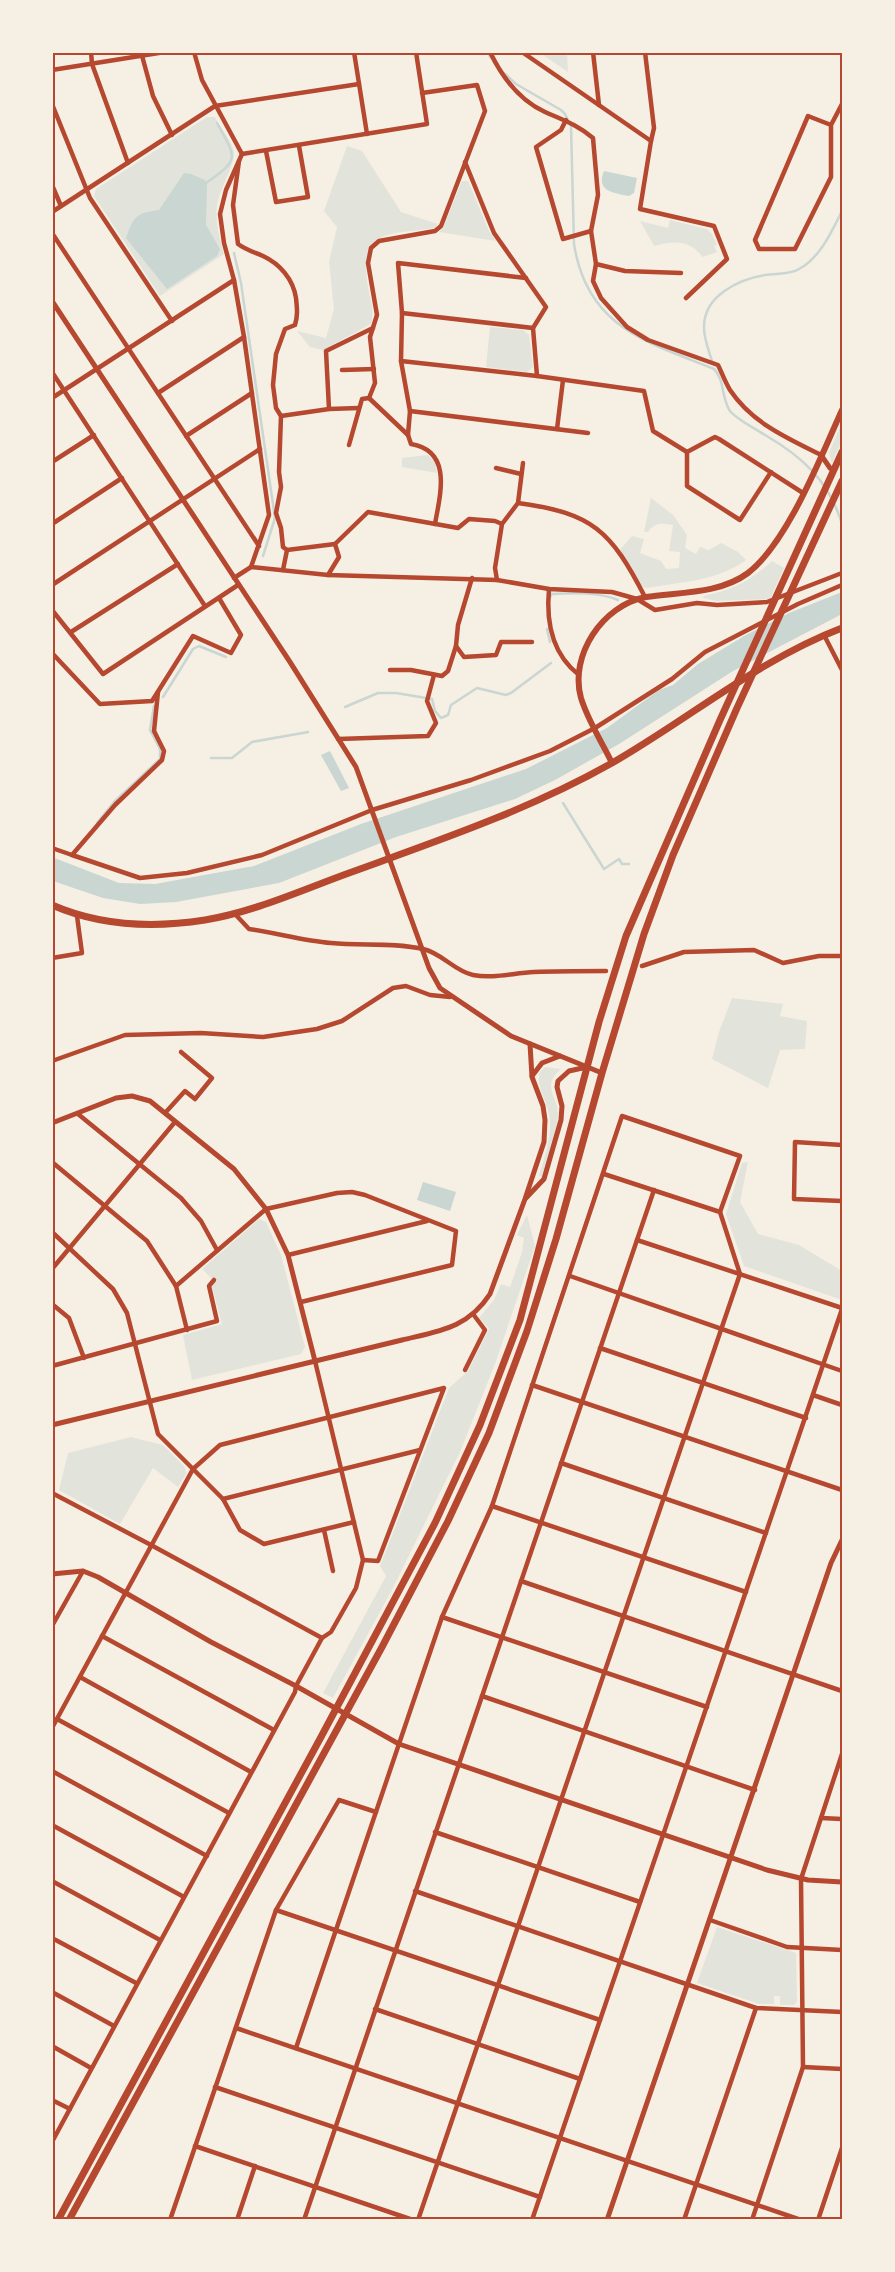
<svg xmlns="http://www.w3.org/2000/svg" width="895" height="2272" viewBox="0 0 895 2272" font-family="Manrope,sans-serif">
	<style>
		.green { fill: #e2e4dc }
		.water { fill: #c9d6d2 }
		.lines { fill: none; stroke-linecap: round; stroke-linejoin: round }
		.stream { stroke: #c9d6d2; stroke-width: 2.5 }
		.minor { stroke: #b5482f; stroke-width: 4.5 }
		.tertiary { stroke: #b5482f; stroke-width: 5 }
		.secondary { stroke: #b5482f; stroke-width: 6 }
		.primary { stroke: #b5482f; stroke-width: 7 }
		.neatline { fill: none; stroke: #b5482f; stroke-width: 2 }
	</style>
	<rect width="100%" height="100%" fill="#f6efe4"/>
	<g class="green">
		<polygon points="540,53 567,53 568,72"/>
		<path d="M207 117H215C220 127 231 140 234 151 236 162 221 187 218 201 214 218 219 237 224 254L160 296 94 196 96 189Z"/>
		<path d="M347 146 362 151 401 212 438 224 434 228C390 235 357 228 368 286 370 300 375 310 371 324L323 350 310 347 297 331 326 338 334 309 329 262 337 227 324 211Z"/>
		<polygon points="462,181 468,181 489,231 496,241 439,232 443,228"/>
		<path d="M670 220 707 229 712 234 717 245 714 246 717 252 703 257C688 239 674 241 654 246L640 221 668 228Z"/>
		<polygon points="490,327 523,330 529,335 533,367 527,372 486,367"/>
		<polygon points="842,422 842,441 832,463 829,453"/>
		<polygon points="428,455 435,462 437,473 402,467 402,458"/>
		<path d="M651 498 673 515 687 535 685 548 696 554 700 547 709 550 721 543 738 552 746 560C718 581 680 582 647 588L643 587 620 550 632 536 644 539 640 553 661 561 666 569 679 568 680 552 669 551 673 525C662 523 655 522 648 532H644Z"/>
		<path d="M772 561 784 568 770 599 716 601 704 598 703 596C731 591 752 580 772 561Z"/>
		<polygon points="732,998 783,1004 780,1016 807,1021 805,1049 780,1050 768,1088 712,1059 719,1032"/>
		<path d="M545 1067 561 1069C540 1087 559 1096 558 1116 557 1128 547 1166 542 1177L539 1176C544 1158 551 1140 550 1121 550 1105 535 1088 540 1072Z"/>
		<polygon points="748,1162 740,1202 758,1234 799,1245 842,1271 842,1300 744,1266 726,1214 742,1163"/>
		<polygon points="527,1215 535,1246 495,1364 460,1452 392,1590 333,1698 323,1693 386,1576 380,1566 449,1388 468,1371 489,1329 479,1318 494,1300 501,1284 510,1287 522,1252 524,1238 517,1235"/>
		<polygon points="259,1219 266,1222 281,1255 305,1347 301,1354 192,1380 183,1335 222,1324 212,1287 215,1282 202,1269"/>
		<polygon points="131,1437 163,1445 185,1467 186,1474 178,1487 153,1468 120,1524 59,1490 68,1453"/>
		<polygon points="717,1927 796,1953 797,2002 794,2005 780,2005 780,1996 774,1996 774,2004 759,2004 697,1983"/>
	</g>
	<g class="water">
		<path d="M604 171 637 178 634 193 629 196C615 193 595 192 604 171Z"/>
		<path d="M184 173 191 174 205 180 207 186 206 225 220 249 217 256 167 289 126 238C134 216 136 213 159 210Z"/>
		<polygon points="842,592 842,614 733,671 619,744 555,780 515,799 396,837 279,883 176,902 140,904 103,898 53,881 52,857 119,883 155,884 254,866 361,824 526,769 607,728 659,690 673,685 698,664 744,636 789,613"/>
		<polygon points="330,751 349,788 341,791 321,755"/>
		<polygon points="423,1182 456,1192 450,1211 417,1200"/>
	</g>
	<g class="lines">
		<g class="stream">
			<polyline points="487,52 491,58"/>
			<path d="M504 73 516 84 561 110 565 114 571 126 574 244C587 327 645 341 714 369 725 380 721 398 730 411 736 419 756 429 765 435 803 457 829 481 842 524"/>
			<path d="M206 183C241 159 236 158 217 123"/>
			<polyline points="234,253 241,283 275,518 263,556"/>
			<path d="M712 361C709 351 704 339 704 328 703 296 739 279 765 275 776 273 790 275 799 269 820 258 832 231 842 211"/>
			<path d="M550 597 552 594C572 593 600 592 618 600"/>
			<polyline points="547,629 550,642"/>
			<polyline points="163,697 193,649 199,646 226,657"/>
			<polyline points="345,707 378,693 396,693 432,699 435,711 441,718 448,715 451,705 477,688 506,695 511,693 551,663"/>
			<polyline points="211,758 232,758 252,742 308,732"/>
			<polyline points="563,803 604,869 619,859 622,864 629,864"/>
			<polyline points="97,823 114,802 160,759 160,749 150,730 154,706"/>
		</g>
		<g class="minor">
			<polyline points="91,52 92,64 128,163"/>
			<polyline points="141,52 153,96 172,135"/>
			<polyline points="194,52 202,80 242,154 427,124 416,52"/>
			<polyline points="354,52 367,134"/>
			<path d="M490 52C502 77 519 100 545 112 563 120 578 125 593 138L598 195 591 231 596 264 593 281 601 298 627 327 648 340 718 365C722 373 725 382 730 390 752 423 787 438 821 455"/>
			<polyline points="522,52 651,141 640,209 714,226 727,259 686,298"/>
			<polyline points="593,52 599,105"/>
			<polyline points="645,52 654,128 651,141"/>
			<polyline points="52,70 165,52"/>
			<polyline points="52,104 90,198 172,321"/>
			<polyline points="566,120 561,130 536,147 563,239 591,231"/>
			<polyline points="831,125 808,116 755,240 759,249 795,249 831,177 831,125 842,104"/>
			<polyline points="266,151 276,202 308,197 299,146"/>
			<path d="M239 161 233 205 238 244C246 250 254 252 263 256 280 264 293 279 296 298 297 308 298 315 295 325L285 329 276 354 273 385 276 408 281 416 279 472 281 487 276 513 281 528 283 547 287 550 283 570"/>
			<polyline points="465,162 494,233 546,307 533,328 537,376"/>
			<polyline points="52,185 61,206"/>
			<polyline points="52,212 215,106 359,84"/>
			<polyline points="52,233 259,546"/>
			<polyline points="596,264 625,271 681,273"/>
			<polyline points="402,313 533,328"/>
			<polyline points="401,361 537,376 644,391 653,431 687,452"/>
			<polyline points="342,370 374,369"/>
			<polyline points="52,372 205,606"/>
			<polyline points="158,393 244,337"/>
			<polyline points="52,398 234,280"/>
			<polyline points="369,398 408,435 410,411 401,361 402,313 398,263 526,278"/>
			<polyline points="329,409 326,351 373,328"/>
			<polyline points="410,411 588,433"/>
			<polyline points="281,416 329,409 359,408"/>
			<polyline points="557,429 563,380"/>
			<path d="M408 435 411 444C453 451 440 495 435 524"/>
			<polyline points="186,436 252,393"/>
			<polyline points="349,445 362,399 369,398 375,383 370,337 377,315 368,263 371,248 379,241 435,231 441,226 485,111 477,85 422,93"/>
			<polyline points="52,462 94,435"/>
			<polyline points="496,468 521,474"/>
			<polyline points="771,472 740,520 687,486 687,452 715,437 719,439 803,493"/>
			<polyline points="518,503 523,463"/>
			<polyline points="52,524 122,478"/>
			<polyline points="287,550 335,544"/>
			<polyline points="251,567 328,575 497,580 549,589 612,592 637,599 655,610 697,603 717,605 767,602 842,573"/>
			<polyline points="328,575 339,557 335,544 368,512 458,528 469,519 495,521 502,524"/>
			<polyline points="234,578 251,567 269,515 244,337 234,280 224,243 220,214 226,190 242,154"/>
			<polyline points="472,578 458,625 456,646 464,657 496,655 501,642 532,642"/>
			<path d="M497 580 495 568 502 524 518 503C593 513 611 531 645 597"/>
			<polyline points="52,585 260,449"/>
			<path d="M549 589C546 621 552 654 579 675"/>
			<polyline points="52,610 103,674 238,585"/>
			<polyline points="71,632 178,564"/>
			<polyline points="824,635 842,670"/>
			<polyline points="52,653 100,704 152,701 193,636 231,653 241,635 219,598"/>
			<polyline points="390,670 411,670 442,676 448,671 456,646"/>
			<polyline points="338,739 428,736 436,723 427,701 434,675"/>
			<polyline points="52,848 72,855 115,805 162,760 164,751 154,731 158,692"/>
			<polyline points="72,855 140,878 187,873 262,855 372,810 471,780 550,751 595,728 672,679 705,652 798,604 842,585"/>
			<path d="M235 914 249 929C277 933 304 941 331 943 362 946 393 942 423 949 442 953 454 971 473 975 493 979 513 973 534 972 558 971 582 971 606 971"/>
			<polyline points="52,958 82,953 77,916"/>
			<polyline points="642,966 684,952 754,950 783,963 819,956 842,956"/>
			<polyline points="52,1061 125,1035 201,1033 263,1037 317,1029 342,1021 393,988 406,986 430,995 450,997"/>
			<polyline points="165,1113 185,1091 195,1099 212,1078 181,1052"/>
			<polyline points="78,1114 181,1198 201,1221 217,1250"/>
			<polyline points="842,1145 795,1142 794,1199 842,1201"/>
			<polyline points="52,1162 147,1241 176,1286 187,1330"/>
			<polyline points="52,1232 113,1289 127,1313 158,1434 223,1499 240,1530 264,1544 354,1522"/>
			<polyline points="637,1240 842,1308"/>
			<polyline points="288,1255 427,1221"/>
			<polyline points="52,1269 175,1122"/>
			<polyline points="570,1276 842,1371"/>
			<polyline points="176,1286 266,1209 337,1193 352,1192 365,1195 456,1231 452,1265 301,1302"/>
			<polyline points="52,1304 69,1318 84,1358"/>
			<polyline points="600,1348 806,1418"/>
			<polyline points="52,1366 217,1321 209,1286 214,1280"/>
			<polyline points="465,1370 485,1330 473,1314"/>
			<polyline points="532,1385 842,1490"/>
			<polyline points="813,1395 842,1405"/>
			<polyline points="561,1463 766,1533"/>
			<polyline points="52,1493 151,1545 322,1638"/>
			<polyline points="223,1499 420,1450"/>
			<polyline points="492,1506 746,1592"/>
			<polyline points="324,1530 333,1571"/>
			<polyline points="521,1581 842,1691"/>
			<polyline points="442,1617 707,1707"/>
			<polyline points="52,1626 83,1571"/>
			<polyline points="102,1636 274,1730"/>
			<polyline points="80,1677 251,1772"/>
			<polyline points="482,1696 755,1790"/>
			<polyline points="57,1719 229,1813"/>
			<polyline points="52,1728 193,1469 220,1445 444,1388 378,1561 363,1560"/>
			<polyline points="52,1771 207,1856"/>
			<polyline points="821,1818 842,1819"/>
			<polyline points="52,1825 184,1897"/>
			<polyline points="435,1832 640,1902"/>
			<polyline points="52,1881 160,1940"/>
			<polyline points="415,1891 756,2008 842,2012"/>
			<polyline points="276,1910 600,2020"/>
			<polyline points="710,1920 787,1947 842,1950"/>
			<polyline points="52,1938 136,1983"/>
			<polyline points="52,1992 114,2026"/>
			<polyline points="375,2009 580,2079"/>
			<polyline points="236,2028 801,2220"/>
			<polyline points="52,2046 91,2068"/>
			<polyline points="296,2048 442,1617 492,1506 622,1116 740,1156 720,1212"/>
			<polyline points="803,2067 842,2069"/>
			<polyline points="215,2087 540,2197"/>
			<polyline points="52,2100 70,2109"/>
			<polyline points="52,2142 295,1692 296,1686 322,1638 331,1632 356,1588 363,1560 315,1361"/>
			<polyline points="195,2146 413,2220"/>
			<polyline points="170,2220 276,1910 339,1800 376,1812"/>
			<polyline points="237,2220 255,2166"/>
			<polyline points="304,2220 654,1190"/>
			<polyline points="418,2220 740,1274 720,1212 604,1174"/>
			<polyline points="532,2220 842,1309"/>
			<polyline points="684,2220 756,2008"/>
			<polyline points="752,2220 803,2067 801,1879 842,1754"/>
			<polyline points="818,2220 842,2148"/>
		</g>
		<g class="tertiary">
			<polyline points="52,301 290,662 356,767 429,968 440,988 511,1036 602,1073"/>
			<polyline points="821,455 830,468"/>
			<polyline points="532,1076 542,1063 560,1056"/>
			<polyline points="52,1123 116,1098 132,1096 150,1101 234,1169 266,1209 288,1255 315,1361"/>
			<polyline points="526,1198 544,1179 561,1120 562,1106 557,1087 558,1081 569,1071 587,1067"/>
			<path d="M52 1425 402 1340C439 1331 468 1328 490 1294L525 1199 544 1142 545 1120 543 1106 532 1077 530 1044"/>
			<polyline points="52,1574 83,1571 98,1577 211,1642 296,1686 399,1744 767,1870 808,1880 842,1882"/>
			<polyline points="607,2220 831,1563 842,1540"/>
		</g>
		<path class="secondary" d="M612 763C602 742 588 721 581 698 569 655 603 605 646 597 679 592 720 594 748 573 788 542 821 456 842 410"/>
		<g class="primary">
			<path d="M52 905C100 926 154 928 205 920 254 912 302 890 349 873 437 841 529 810 612 763 689 719 758 660 842 628"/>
			<polyline points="58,2220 321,1737 435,1523 480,1425 520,1320 599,1022 626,936 720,720 842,452"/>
			<polyline points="69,2220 382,1647 448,1521 489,1433 527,1331 556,1239 602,1073 644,934 673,855 737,708 842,481"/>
		</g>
	</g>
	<rect width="895" height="2272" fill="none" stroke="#f6efe4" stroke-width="108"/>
	<rect x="54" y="54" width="787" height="2164" class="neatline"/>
</svg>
